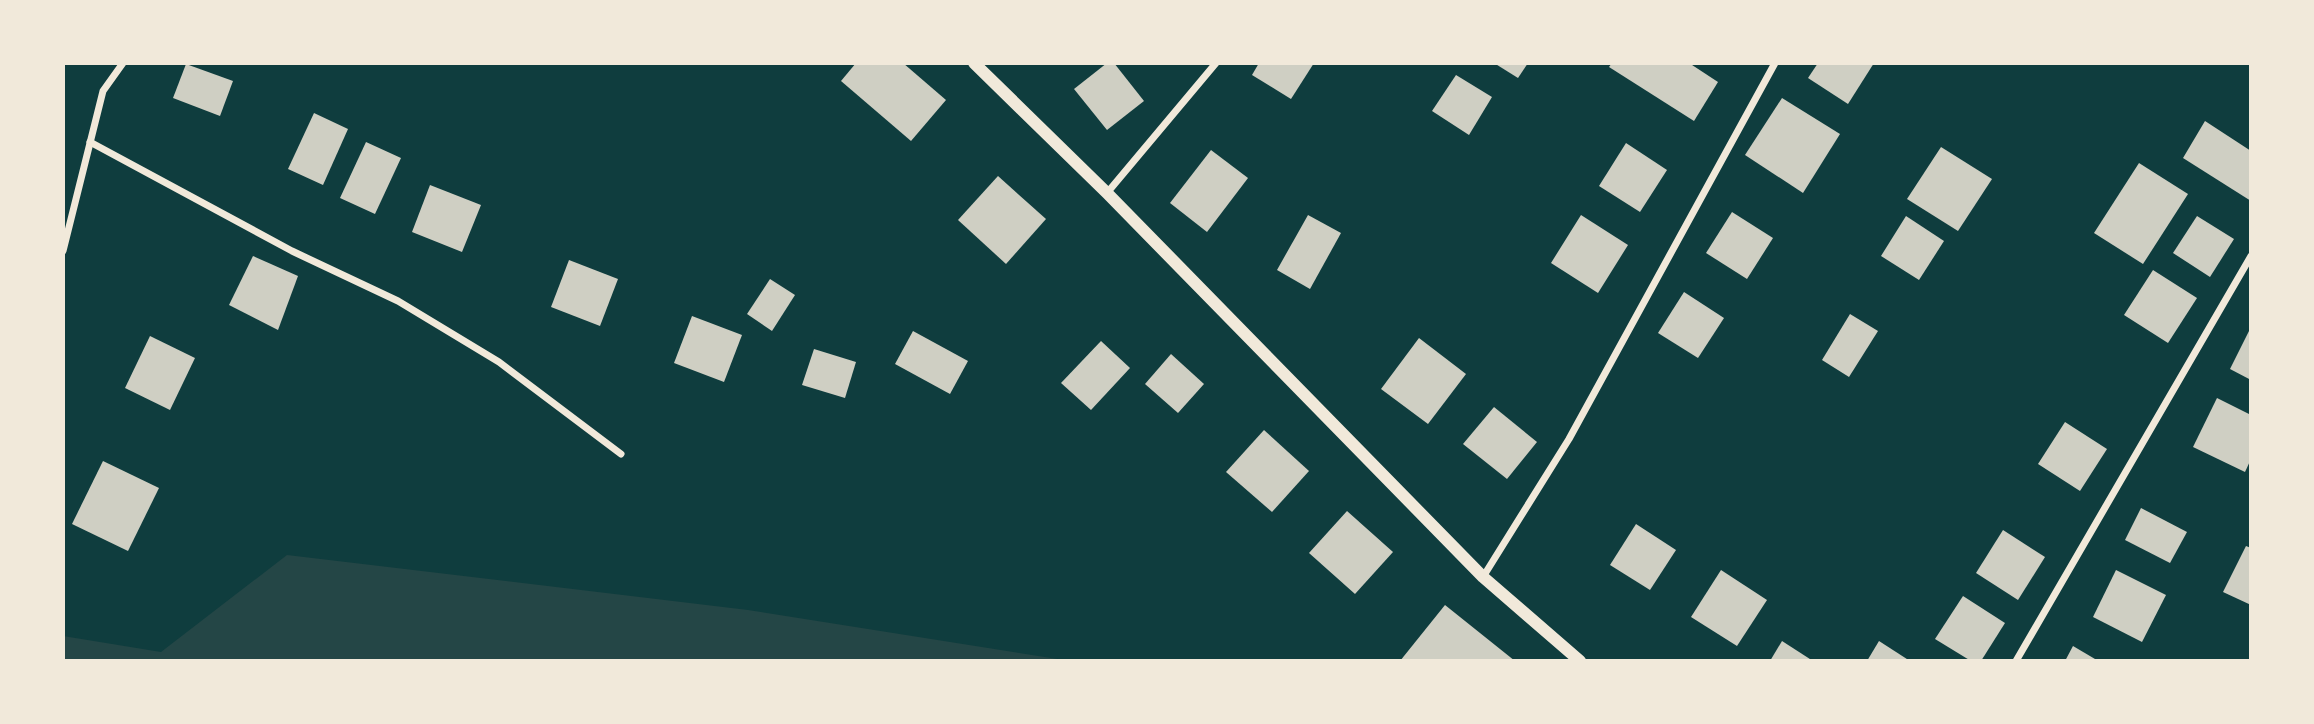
<svg xmlns="http://www.w3.org/2000/svg" width="2314" height="724" viewBox="0 0 2314 724" font-family="'Nunito Sans',sans-serif">
	<style>
		.green { fill: #244646 }
		.building { fill: #cfcfc3 }
		.lines { fill: none; stroke-linecap: round; stroke-linejoin: round }
		.minor { stroke: #f1e9da; stroke-width: 7 }
		.tertiary { stroke: #f1e9da; stroke-width: 12 }
	</style>
	<rect width="100%" height="100%" fill="#0f3d3e"/>
	<polygon class="green" points="287,555 748,610 1070,661 63,661 63,636 161,652"/>
	<g class="building">
		<polygon points="856,63 903,63 946,100 911,141 841,81"/>
		<polygon points="1107,63 1114,63 1144,101 1107,130 1074,89"/>
		<polygon points="1259,63 1314,63 1291,99 1252,75"/>
		<polygon points="1494,63 1528,63 1518,78"/>
		<polygon points="1612,63 1689,63 1718,82 1694,121 1609,67"/>
		<polygon points="1818,63 1874,63 1848,104 1808,78"/>
		<polygon points="186,64 233,81 220,116 173,98"/>
		<polygon points="1456,75 1492,97 1469,135 1432,111"/>
		<polygon points="1782,98 1840,134 1803,193 1745,155"/>
		<polygon points="314,113 348,129 323,185 288,169"/>
		<polygon points="2205,121 2251,151 2251,201 2183,158"/>
		<polygon points="366,142 401,158 375,214 340,198"/>
		<polygon points="1626,143 1667,170 1640,212 1599,186"/>
		<polygon points="1941,147 1992,179 1958,231 1907,199"/>
		<polygon points="1211,150 1248,178 1207,232 1170,203"/>
		<polygon points="2139,163 2188,194 2143,264 2094,233"/>
		<polygon points="998,176 1046,219 1006,264 958,220"/>
		<polygon points="430,185 481,205 462,252 412,232"/>
		<polygon points="1732,212 1773,238 1747,279 1706,253"/>
		<polygon points="1308,215 1341,233 1310,289 1277,270"/>
		<polygon points="1581,215 1628,245 1598,293 1551,263"/>
		<polygon points="1906,216 1944,241 1919,280 1881,256"/>
		<polygon points="2197,216 2234,239 2210,277 2173,253"/>
		<polygon points="253,256 298,276 278,330 229,305"/>
		<polygon points="569,260 618,279 600,326 551,307"/>
		<polygon points="2153,270 2197,298 2168,343 2124,315"/>
		<polygon points="770,279 795,295 772,331 747,314"/>
		<polygon points="1684,292 1724,318 1698,358 1658,333"/>
		<polygon points="1850,314 1878,331 1849,377 1822,360"/>
		<polygon points="692,316 742,335 724,382 674,363"/>
		<polygon points="2251,327 2251,380 2230,369"/>
		<polygon points="913,331 968,361 950,394 895,364"/>
		<polygon points="150,336 195,358 170,410 125,388"/>
		<polygon points="1419,338 1466,374 1428,424 1381,389"/>
		<polygon points="1101,341 1130,368 1091,410 1061,383"/>
		<polygon points="814,349 856,362 845,398 802,385"/>
		<polygon points="1171,354 1204,384 1178,413 1145,384"/>
		<polygon points="2217,398 2251,415 2251,459 2245,472 2193,447"/>
		<polygon points="1494,407 1537,442 1507,479 1463,444"/>
		<polygon points="2065,422 2107,449 2080,491 2038,464"/>
		<polygon points="1264,430 1309,471 1272,512 1226,472"/>
		<polygon points="103,461 159,488 128,551 72,524"/>
		<polygon points="2141,508 2187,532 2170,563 2125,540"/>
		<polygon points="1347,511 1393,552 1355,594 1309,553"/>
		<polygon points="1636,524 1676,550 1650,590 1610,565"/>
		<polygon points="2003,530 2045,557 2018,600 1976,573"/>
		<polygon points="2246,546 2251,548 2251,605 2223,592"/>
		<polygon points="1721,570 1767,600 1737,646 1691,617"/>
		<polygon points="2116,570 2166,595 2142,642 2093,617"/>
		<polygon points="1963,596 2005,623 1981,661 1971,661 1935,639"/>
		<polygon points="1445,605 1515,661 1400,661"/>
		<polygon points="1782,641 1813,661 1770,661"/>
		<polygon points="1879,641 1910,661 1867,661"/>
		<polygon points="2073,646 2095,659 2093,661 2065,661"/>
	</g>
	<g class="lines">
		<g class="minor">
			<polyline points="90,142 292,251 398,301 499,362 621,454"/>
			<polyline points="1107,193 1216,63"/>
			<polyline points="63,251 103,91 123,63"/>
			<polyline points="1483,577 1569,439 1775,63"/>
			<polyline points="2016,661 2251,256"/>
		</g>
		<polyline class="tertiary" points="974,63 1107,193 1483,577 1580,661"/>
	</g>
	<rect width="2314" height="724" fill="none" stroke="#f1e9da" stroke-width="130"/>
</svg>
